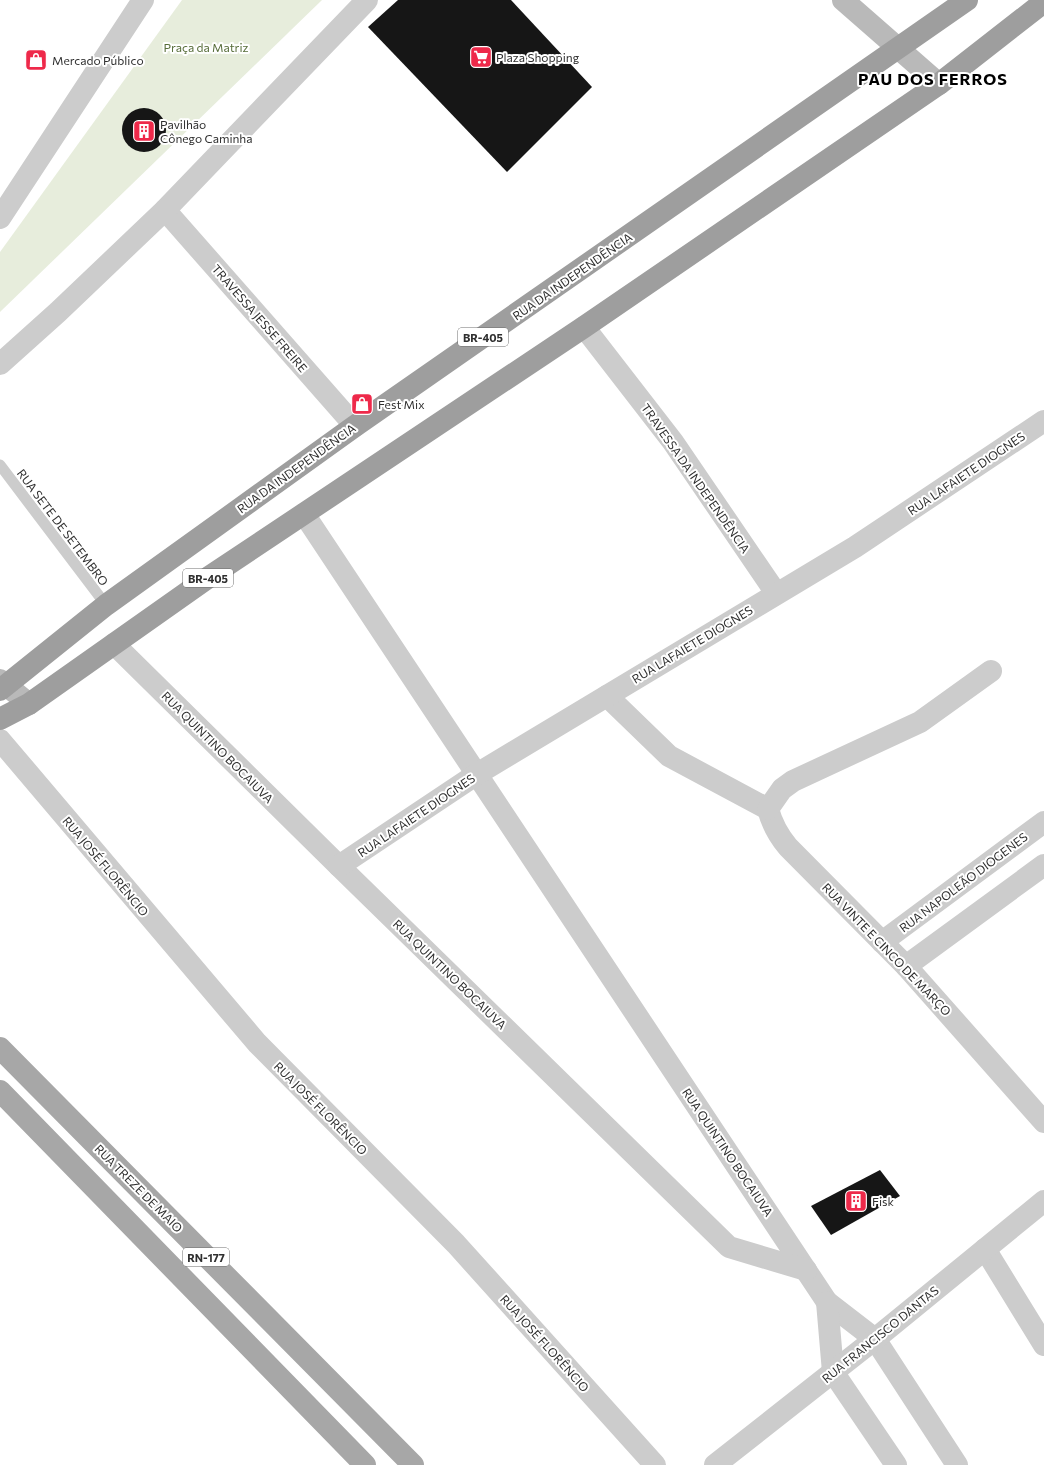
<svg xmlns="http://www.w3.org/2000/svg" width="1044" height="1465" viewBox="0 0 1044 1465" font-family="Commissioner,sans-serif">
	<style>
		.green { fill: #e7eddc }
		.building { fill: #161616 }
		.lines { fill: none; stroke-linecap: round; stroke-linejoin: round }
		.service { stroke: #ccc; stroke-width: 11 }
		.minor { stroke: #ccc; stroke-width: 22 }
		.secondary { stroke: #b9b9b9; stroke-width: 22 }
		.primary { stroke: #a7a7a7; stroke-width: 22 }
		.trunk { stroke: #9e9e9e; stroke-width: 22 }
		.labels { text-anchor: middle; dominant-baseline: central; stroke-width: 4; stroke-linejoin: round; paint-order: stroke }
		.shield { fill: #fff; stroke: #6d6d6d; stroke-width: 1 }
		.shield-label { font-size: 11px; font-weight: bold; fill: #2f2f2f }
		.park-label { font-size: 12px; fill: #576d3a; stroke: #fff }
		.poi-label { font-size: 12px; fill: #2f2f2f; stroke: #fff; text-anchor: start }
		.street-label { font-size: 12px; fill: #2f2f2f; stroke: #fff }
		.district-label { font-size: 16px; font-weight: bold; letter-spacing: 1px; fill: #000; stroke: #fff }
	</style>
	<rect width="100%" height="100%" fill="#fff"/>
	<polygon class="green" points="182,0 322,0 0,312 0,252"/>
	<g class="building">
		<polygon points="398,0 511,0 592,87 507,172 368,27"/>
		<circle cx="144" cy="130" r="22"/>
		<polygon points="880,1170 900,1196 831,1235 811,1206"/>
	</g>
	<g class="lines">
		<polyline class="service" points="0,465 106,605"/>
		<g class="minor">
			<polyline points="165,210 355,426"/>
			<polyline points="0,218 143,0"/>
			<polyline points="584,327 673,442 776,593"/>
			<polyline points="0,364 58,312 165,210 367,0"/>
			<polyline points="304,514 827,1302 875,1339 957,1465"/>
			<polyline points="114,644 339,866 729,1247 806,1270"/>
			<polyline points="607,696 669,756 768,809"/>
			<polyline points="0,740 257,1043 456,1244 655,1465"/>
			<path d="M768 809C772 824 778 835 788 847L906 966 1044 1122"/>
			<polyline points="768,809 782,789 793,781 920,722 991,671"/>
			<polyline points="339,866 477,774 855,547 1044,421"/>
			<polyline points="882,942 1044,822"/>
			<polyline points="906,966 1044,865"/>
			<polyline points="985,1249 1044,1345"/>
			<polyline points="827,1302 833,1372 896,1465"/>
			<polyline points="715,1465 875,1339 1044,1201"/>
		</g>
		<g class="secondary">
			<polyline points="843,0 939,84"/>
			<polyline points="0,680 29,704"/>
		</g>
		<g class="primary">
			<polyline points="0,1048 413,1465"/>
			<polyline points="0,1091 365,1465"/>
		</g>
		<g class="trunk">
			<polyline points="0,690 106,605 355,426 967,0"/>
			<polyline points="0,719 29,704 209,577 584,327 939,84 1044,2"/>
		</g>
	</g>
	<defs>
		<g id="supermarket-square" transform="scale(1.15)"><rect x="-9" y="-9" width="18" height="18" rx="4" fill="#ee294a" stroke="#fff"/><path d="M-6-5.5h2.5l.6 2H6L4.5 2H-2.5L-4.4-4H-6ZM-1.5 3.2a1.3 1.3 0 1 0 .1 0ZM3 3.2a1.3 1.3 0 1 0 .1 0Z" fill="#fff"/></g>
		<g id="shop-square" transform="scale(1.15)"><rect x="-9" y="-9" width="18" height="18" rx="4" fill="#ee294a" stroke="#fff"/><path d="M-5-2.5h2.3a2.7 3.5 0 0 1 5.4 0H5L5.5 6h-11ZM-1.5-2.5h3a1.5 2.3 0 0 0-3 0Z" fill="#fff"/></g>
		<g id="building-square" transform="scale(1.15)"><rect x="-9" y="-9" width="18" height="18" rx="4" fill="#ee294a" stroke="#fff"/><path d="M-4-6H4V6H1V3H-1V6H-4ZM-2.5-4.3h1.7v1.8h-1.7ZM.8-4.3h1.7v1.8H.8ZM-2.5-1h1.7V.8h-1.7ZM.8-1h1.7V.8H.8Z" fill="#fff"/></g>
	</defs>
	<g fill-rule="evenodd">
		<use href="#supermarket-square" x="481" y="57"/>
		<use href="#shop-square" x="36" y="60"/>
		<use href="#building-square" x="144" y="131"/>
		<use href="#shop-square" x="362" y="404"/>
		<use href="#building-square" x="856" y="1201"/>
	</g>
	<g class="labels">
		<g class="shield">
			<rect x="458" y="328" width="50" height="18" rx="3"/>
			<rect x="183" y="569" width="50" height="18" rx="3"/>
			<rect x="183" y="1248" width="46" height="18" rx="3"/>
		</g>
		<g class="shield-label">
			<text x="483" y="337">BR-405</text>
			<text x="208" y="578">BR-405</text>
			<text x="206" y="1257">RN-177</text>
		</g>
		<g class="park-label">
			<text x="206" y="47">Praça da Matriz</text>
		</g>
		<g class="poi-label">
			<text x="496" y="57">Plaza Shopping</text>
			<text x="52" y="60">Mercado Público</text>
			<text x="160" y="124">Pavilhão<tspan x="160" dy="14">Cônego Caminha</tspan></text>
			<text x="378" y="404">Fest Mix</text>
			<text x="872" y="1201">Fisk</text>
		</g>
		<g class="street-label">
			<text transform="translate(572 276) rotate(-35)">RUA DA INDEPENDÊNCIA</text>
			<text transform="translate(260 318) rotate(49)">TRAVESSA JESSE FREIRE</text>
			<text transform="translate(296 468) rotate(-36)">RUA DA INDEPENDÊNCIA</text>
			<text transform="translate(966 473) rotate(-34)">RUA LAFAIETE DIOGNES</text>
			<text transform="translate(696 478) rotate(55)">TRAVESSA DA INDEPENDÊNCIA</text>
			<text transform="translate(63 527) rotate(53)">RUA SETE DE SETEMBRO</text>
			<text transform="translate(692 644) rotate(-31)">RUA LAFAIETE DIOGNES</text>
			<text transform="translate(218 747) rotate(45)">RUA QUINTINO BOCAIUVA</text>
			<text transform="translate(416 815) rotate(-34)">RUA LAFAIETE DIOGNES</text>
			<text transform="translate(106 866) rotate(50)">RUA JOSÉ FLORÊNCIO</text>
			<text transform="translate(963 882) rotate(-37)">RUA NAPOLEÃO DIOGENES</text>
			<text transform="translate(887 949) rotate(46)">RUA VINTE E CINCO DE MARÇO</text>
			<text transform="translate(450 974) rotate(44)">RUA QUINTINO BOCAIUVA</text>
			<text transform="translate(321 1108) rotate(45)">RUA JOSÉ FLORÊNCIO</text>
			<text transform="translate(728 1152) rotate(56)">RUA QUINTINO BOCAIUVA</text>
			<text transform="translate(139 1188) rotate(45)">RUA TREZE DE MAIO</text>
			<text transform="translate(880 1334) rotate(-39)">RUA FRANCISCO DANTAS</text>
			<text transform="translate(545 1343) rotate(48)">RUA JOSÉ FLORÊNCIO</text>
		</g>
		<g class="district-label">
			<text x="933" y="78">PAU DOS FERROS</text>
		</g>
	</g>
</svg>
